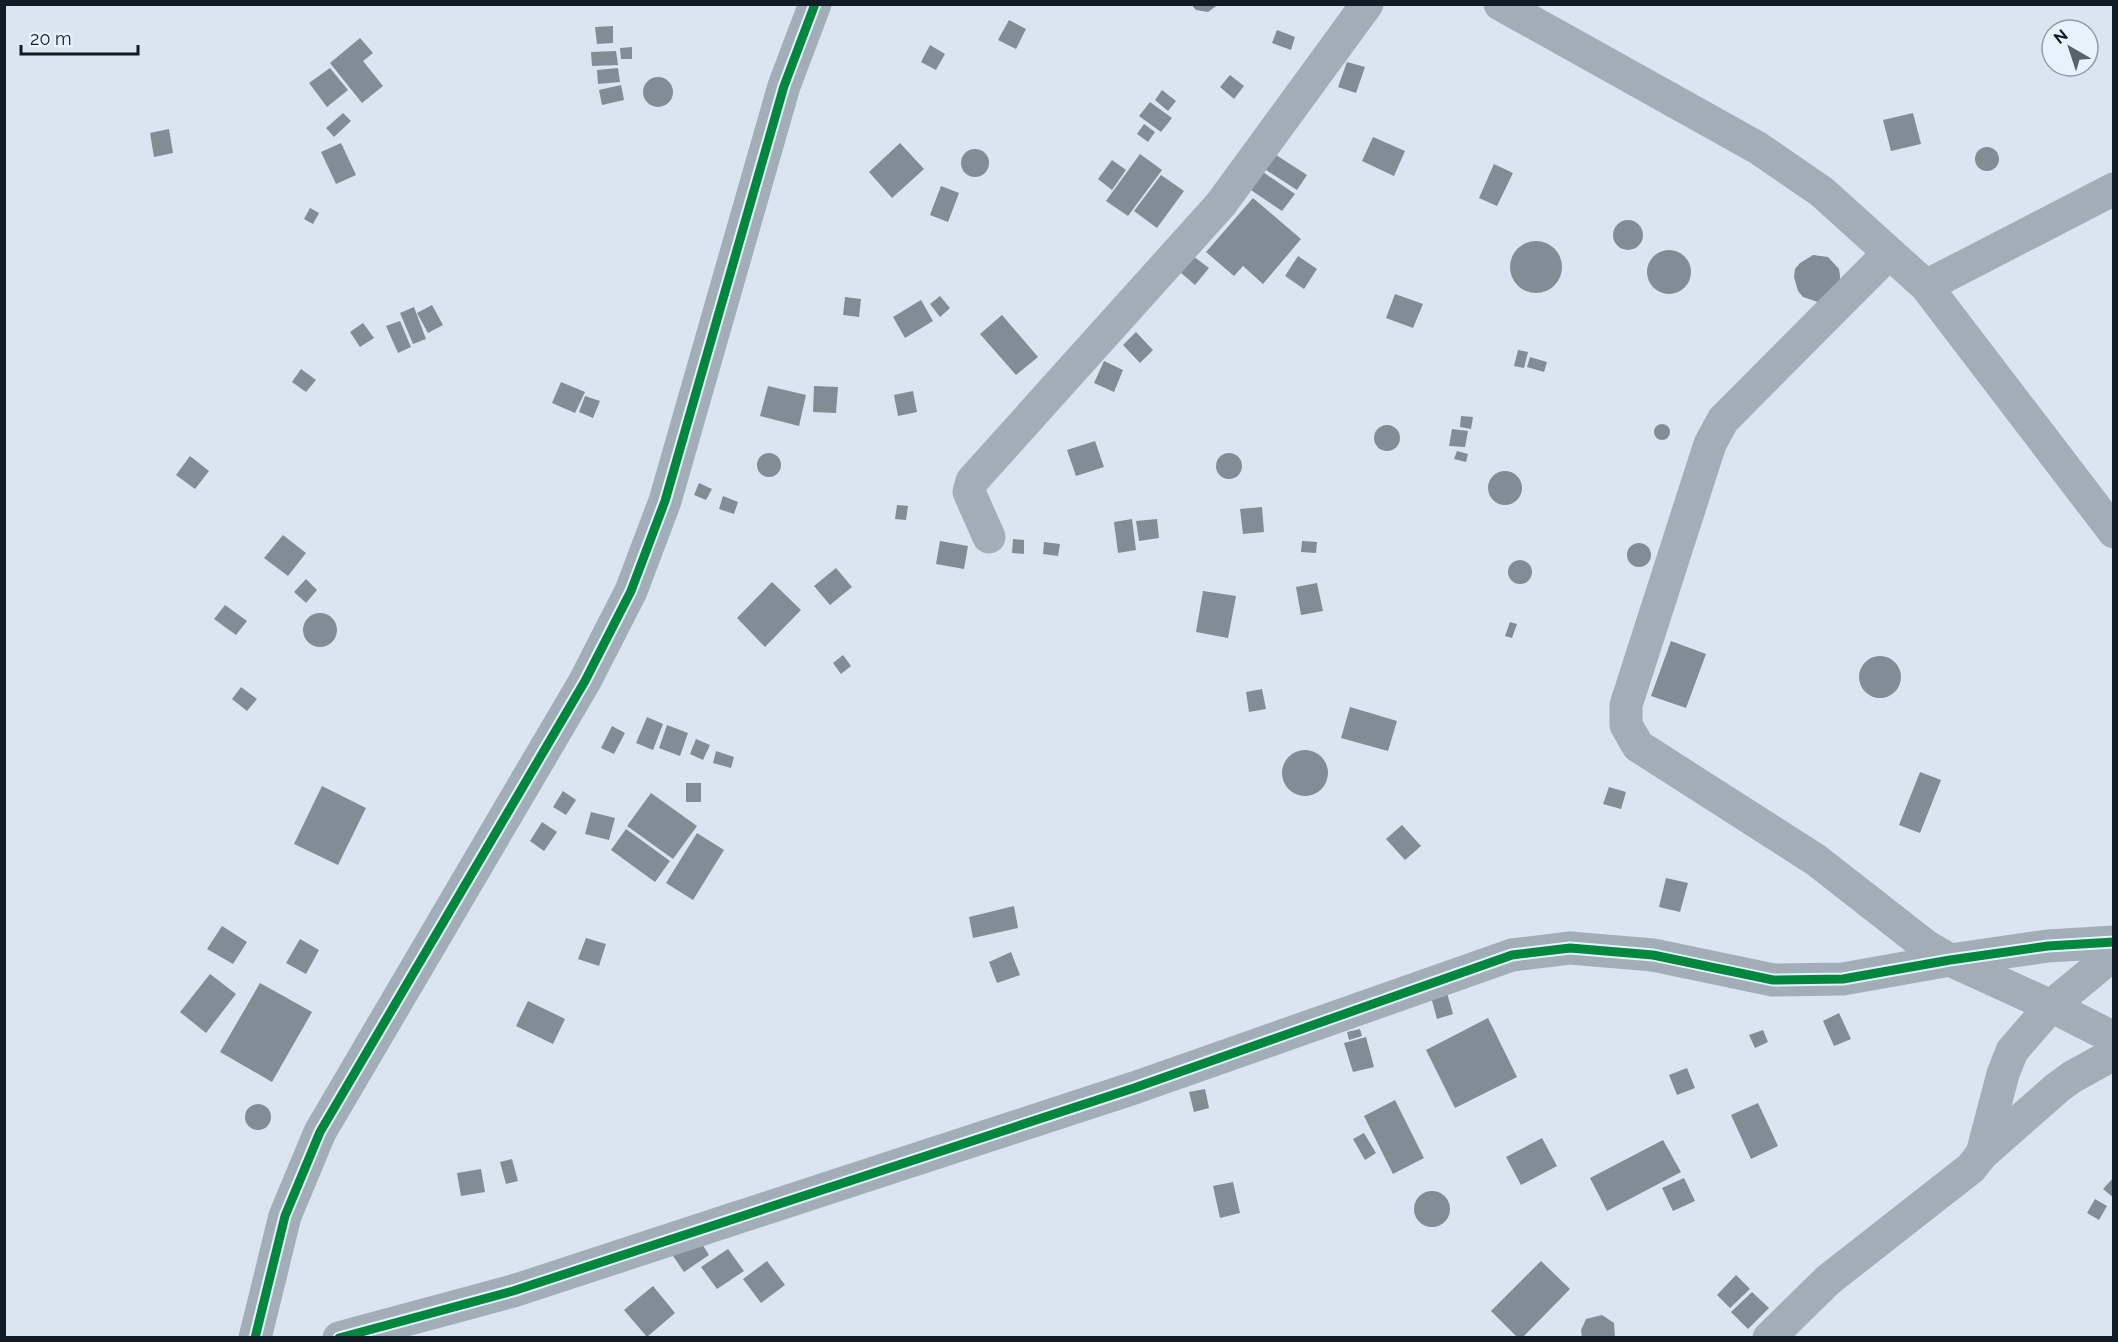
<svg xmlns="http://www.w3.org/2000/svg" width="2118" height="1342" viewBox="0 0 2118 1342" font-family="Raleway,sans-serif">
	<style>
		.building { fill: #828c95 }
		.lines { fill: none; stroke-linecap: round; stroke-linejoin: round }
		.minor { stroke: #a2aeb7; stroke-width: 33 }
		.cycleway-casing { stroke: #e6f2fc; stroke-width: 13 }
		.cycleway { stroke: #00873e; stroke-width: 9 }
	</style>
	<rect width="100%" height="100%" fill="#d9e5f0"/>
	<g class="building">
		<polygon points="1191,4 1219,4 1208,12 1196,10"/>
		<polygon points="1009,20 1026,29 1016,49 998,40"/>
		<polygon points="613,26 613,43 597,44 595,27"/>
		<polygon points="1277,30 1295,37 1291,50 1272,43"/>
		<polygon points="360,38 373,53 363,61 383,86 362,103 330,63"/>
		<polygon points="930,45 945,54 936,70 921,62"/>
		<polygon points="632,47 632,59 621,59 620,48"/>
		<polygon points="616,51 618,65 592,66 591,52"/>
		<polygon points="1347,62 1365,67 1356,93 1338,87"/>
		<polygon points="330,68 348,90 327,107 309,83"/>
		<polygon points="618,68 620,82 598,84 597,70"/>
		<polygon points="1230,75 1244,86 1234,99 1220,87"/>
		<circle cx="658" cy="92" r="15"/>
		<polygon points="621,85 624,100 602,105 599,90"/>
		<polygon points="1162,90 1176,101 1168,111 1155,100"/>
		<polygon points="1150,102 1172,118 1161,132 1139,116"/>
		<polygon points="343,113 351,121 334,137 326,128"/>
		<polygon points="1913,113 1921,144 1891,151 1883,120"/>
		<polygon points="1144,124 1155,132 1148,142 1137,134"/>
		<polygon points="169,129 173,153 154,157 150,133"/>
		<polygon points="1373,137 1405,151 1394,176 1362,161"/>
		<polygon points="341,143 356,175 336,184 321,152"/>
		<polygon points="900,143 924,169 892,198 869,172"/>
		<circle cx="1987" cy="159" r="12"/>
		<circle cx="975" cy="163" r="14"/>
		<polygon points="1273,153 1307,175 1297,190 1263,168"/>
		<polygon points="1140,154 1162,170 1128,216 1106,201"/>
		<polygon points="1112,160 1126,170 1112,190 1098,179"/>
		<polygon points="1494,164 1513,173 1497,206 1479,198"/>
		<polygon points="1260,170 1295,194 1282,211 1248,188"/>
		<polygon points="1161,175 1184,191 1157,228 1134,211"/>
		<polygon points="941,186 959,193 948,222 930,215"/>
		<polygon points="1253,198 1301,239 1263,284 1243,266 1234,276 1206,252"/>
		<polygon points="310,208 319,213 313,224 304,219"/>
		<circle cx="1628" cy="235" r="15"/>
		<circle cx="1536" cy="267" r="26"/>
		<circle cx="1669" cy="272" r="22"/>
		<polygon points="1813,255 1828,257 1839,269 1840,276 1840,284 1818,302 1803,297 1798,291 1794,277 1795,269 1800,263"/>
		<polygon points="1193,256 1209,268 1195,285 1180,272"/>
		<polygon points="1298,256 1317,269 1304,289 1285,276"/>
		<polygon points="1395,294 1423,304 1413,328 1386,318"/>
		<polygon points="940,296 950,308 940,317 930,304"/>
		<polygon points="845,297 861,299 859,317 843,315"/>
		<polygon points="921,300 933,321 905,338 893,317"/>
		<polygon points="432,305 443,325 428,333 417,313"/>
		<polygon points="414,307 426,339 413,344 400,313"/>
		<polygon points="1002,315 1038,357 1016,375 980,334"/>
		<polygon points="400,321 411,347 398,353 386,326"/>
		<polygon points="363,323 374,338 360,347 350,332"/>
		<polygon points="1136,332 1153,350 1140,363 1123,345"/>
		<polygon points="1518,350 1528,352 1524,368 1514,366"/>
		<polygon points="1530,357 1547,362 1544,372 1527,367"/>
		<polygon points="1104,361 1123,370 1114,392 1094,383"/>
		<polygon points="301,369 316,380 306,392 292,382"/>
		<polygon points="561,382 585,392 575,413 552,403"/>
		<polygon points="768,386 806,395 799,426 760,416"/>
		<polygon points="814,386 838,387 836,413 813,412"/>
		<polygon points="913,391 917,412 898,416 894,395"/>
		<polygon points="585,396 600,401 593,418 579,412"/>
		<polygon points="1461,416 1473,417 1471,429 1460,427"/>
		<circle cx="1662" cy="432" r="8"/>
		<circle cx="1387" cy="438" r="13"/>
		<polygon points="1452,429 1468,431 1465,447 1449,446"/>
		<polygon points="1095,441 1104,467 1076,476 1067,450"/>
		<polygon points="1457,451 1468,454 1466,462 1454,459"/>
		<circle cx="769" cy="465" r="12"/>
		<circle cx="1229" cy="466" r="13"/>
		<polygon points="190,456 209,471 195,489 176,475"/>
		<circle cx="1505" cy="488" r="17"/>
		<polygon points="699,483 712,489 706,500 694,495"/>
		<polygon points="723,496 738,502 734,514 719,509"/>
		<polygon points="897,505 908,506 906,520 895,519"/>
		<polygon points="1262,507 1264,532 1243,534 1240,509"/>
		<polygon points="1132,519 1136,550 1118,553 1114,522"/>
		<polygon points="1157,519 1159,538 1139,541 1136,521"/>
		<polygon points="283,535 306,553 288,576 264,558"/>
		<polygon points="1013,539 1024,540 1024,554 1012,553"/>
		<polygon points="940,541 968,546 964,569 936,564"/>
		<polygon points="1302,541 1317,542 1316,553 1301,552"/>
		<polygon points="1044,542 1060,544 1058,556 1043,554"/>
		<circle cx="1639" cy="555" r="12"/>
		<circle cx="1520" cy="572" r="12"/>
		<polygon points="836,568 852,587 830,605 814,586"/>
		<polygon points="306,579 317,590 306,603 294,592"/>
		<polygon points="772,582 801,610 765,647 737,618"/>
		<polygon points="1317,583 1323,611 1301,615 1296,587"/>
		<polygon points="1203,591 1236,596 1228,638 1196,632"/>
		<polygon points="225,605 247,621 236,635 214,619"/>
		<circle cx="320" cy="630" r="17"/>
		<polygon points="1510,622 1517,624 1512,638 1505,636"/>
		<polygon points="1671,641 1706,654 1686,708 1651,696"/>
		<polygon points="843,655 851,666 841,674 833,663"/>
		<circle cx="1880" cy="677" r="21"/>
		<polygon points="241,687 257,699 247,711 232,699"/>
		<polygon points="1262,689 1266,709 1249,712 1246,692"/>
		<polygon points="1350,707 1397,721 1388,751 1341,738"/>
		<polygon points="647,717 663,724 653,750 636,743"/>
		<polygon points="667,725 688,733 680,756 659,748"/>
		<polygon points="612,726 625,733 614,754 601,748"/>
		<polygon points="696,739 710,745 703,760 690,754"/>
		<circle cx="1305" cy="773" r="23"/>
		<polygon points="716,751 734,757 731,768 713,763"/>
		<polygon points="1920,772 1941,780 1920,833 1899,825"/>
		<rect x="686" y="783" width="15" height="19"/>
		<polygon points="322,786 366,808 338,865 294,844"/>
		<polygon points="1609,787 1626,792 1621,809 1603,804"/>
		<polygon points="563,791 576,800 566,815 553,807"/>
		<polygon points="651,793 697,826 673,859 627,826"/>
		<polygon points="591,812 615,818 609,840 585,834"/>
		<polygon points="542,822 557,832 544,851 530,841"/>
		<polygon points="1402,825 1421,846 1405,860 1386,839"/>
		<polygon points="626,829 670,861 655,882 611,850"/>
		<polygon points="697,833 724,850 693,900 666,883"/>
		<polygon points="1666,878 1688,883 1680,912 1659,907"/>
		<polygon points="1014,906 1018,928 973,938 969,917"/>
		<polygon points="222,926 247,942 233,964 207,949"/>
		<polygon points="586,938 606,944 599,966 578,959"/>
		<polygon points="300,939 319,950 306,974 286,963"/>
		<polygon points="1011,952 1020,975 997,983 989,962"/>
		<polygon points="210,974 236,994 206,1033 180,1012"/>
		<polygon points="260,983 312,1012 272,1082 220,1052"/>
		<polygon points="1447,993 1453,1014 1437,1019 1431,997"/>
		<polygon points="528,1001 565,1019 553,1044 516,1026"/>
		<polygon points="1839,1013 1851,1039 1834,1046 1823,1021"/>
		<polygon points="1488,1018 1517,1077 1455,1108 1426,1050"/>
		<polygon points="1360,1029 1362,1036 1349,1040 1347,1032"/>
		<polygon points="1763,1030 1768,1042 1755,1048 1749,1035"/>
		<polygon points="1366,1037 1374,1067 1353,1072 1344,1043"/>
		<polygon points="1687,1068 1695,1088 1677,1095 1669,1075"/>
		<polygon points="1205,1089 1209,1108 1194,1112 1189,1092"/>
		<polygon points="1395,1100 1424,1158 1393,1174 1364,1116"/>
		<polygon points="1758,1103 1778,1146 1751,1159 1731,1115"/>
		<circle cx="258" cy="1117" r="13"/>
		<polygon points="1364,1133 1376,1153 1365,1160 1353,1139"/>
		<polygon points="1542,1138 1557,1166 1521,1185 1506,1157"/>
		<polygon points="1663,1140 1681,1172 1607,1211 1590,1178"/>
		<polygon points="512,1159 518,1181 506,1184 500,1162"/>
		<polygon points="481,1169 485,1192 461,1196 457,1173"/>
		<polygon points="2114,1177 2114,1198 2103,1189"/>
		<polygon points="1684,1178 1695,1201 1673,1211 1662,1188"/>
		<polygon points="1233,1182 1240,1213 1220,1218 1213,1186"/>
		<circle cx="1432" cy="1209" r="18"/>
		<polygon points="2095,1199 2107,1206 2099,1220 2087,1213"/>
		<polygon points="697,1236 709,1255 684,1272 671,1253"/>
		<polygon points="728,1249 744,1271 717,1289 701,1267"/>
		<polygon points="767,1261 785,1285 761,1303 743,1279"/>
		<polygon points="1541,1261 1570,1289 1522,1338 1518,1338 1491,1311"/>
		<polygon points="1736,1275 1750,1289 1730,1308 1717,1295"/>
		<polygon points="653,1286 675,1313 647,1337 624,1310"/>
		<polygon points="1752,1292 1769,1308 1748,1329 1731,1312"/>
		<polygon points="1602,1315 1614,1323 1615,1338 1582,1338 1581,1330 1586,1319"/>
	</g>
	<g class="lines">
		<g class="minor">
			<polyline points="1500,4 1758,148 1822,192 1926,286 2114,532"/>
			<polyline points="1889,253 1723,420 1710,444 1626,705 1626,725 1638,746 1816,860 1926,946 1950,960 2051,1006 2114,1038"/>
			<polyline points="1926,286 2114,189"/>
			<polyline points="989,537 969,492 972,481 1221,204 1367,4"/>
			<polyline points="1982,1154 2003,1074 2012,1051 2051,1006 2114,954"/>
			<polyline points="255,1338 285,1216 320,1132 585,681 631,591 665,501 784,86 815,4"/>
			<polyline points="339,1338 513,1291 1134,1088 1512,955 1570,948 1653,955 1773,980 1843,979 1950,960 2048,946 2114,942"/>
			<polyline points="1769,1338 1828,1280 1971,1168 1982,1154 2057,1088 2072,1077 2114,1054"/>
		</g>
		<g class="cycleway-casing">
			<g id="cycleway">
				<polyline points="255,1338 285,1216 320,1132 585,681 631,591 665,501 784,86 815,4"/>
				<polyline points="339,1338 513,1291 1134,1088 1512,955 1570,948 1653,955 1773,980 1843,979 1950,960 2048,946 2114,942"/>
			</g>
		</g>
		<use href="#cycleway" class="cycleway"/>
	</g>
	<rect width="2118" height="1342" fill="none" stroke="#111b24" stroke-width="12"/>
	<g transform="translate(2070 48) rotate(321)"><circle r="28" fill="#e6f2fc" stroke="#919ca6" stroke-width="1.5"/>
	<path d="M0-4.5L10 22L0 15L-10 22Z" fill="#57626b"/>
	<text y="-9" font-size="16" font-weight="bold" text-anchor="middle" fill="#111b24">N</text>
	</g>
	<path d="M21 45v9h117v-9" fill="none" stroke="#111b24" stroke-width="3"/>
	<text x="30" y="45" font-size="18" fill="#111b24" stroke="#e6f2fc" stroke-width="4.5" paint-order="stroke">20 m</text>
</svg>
